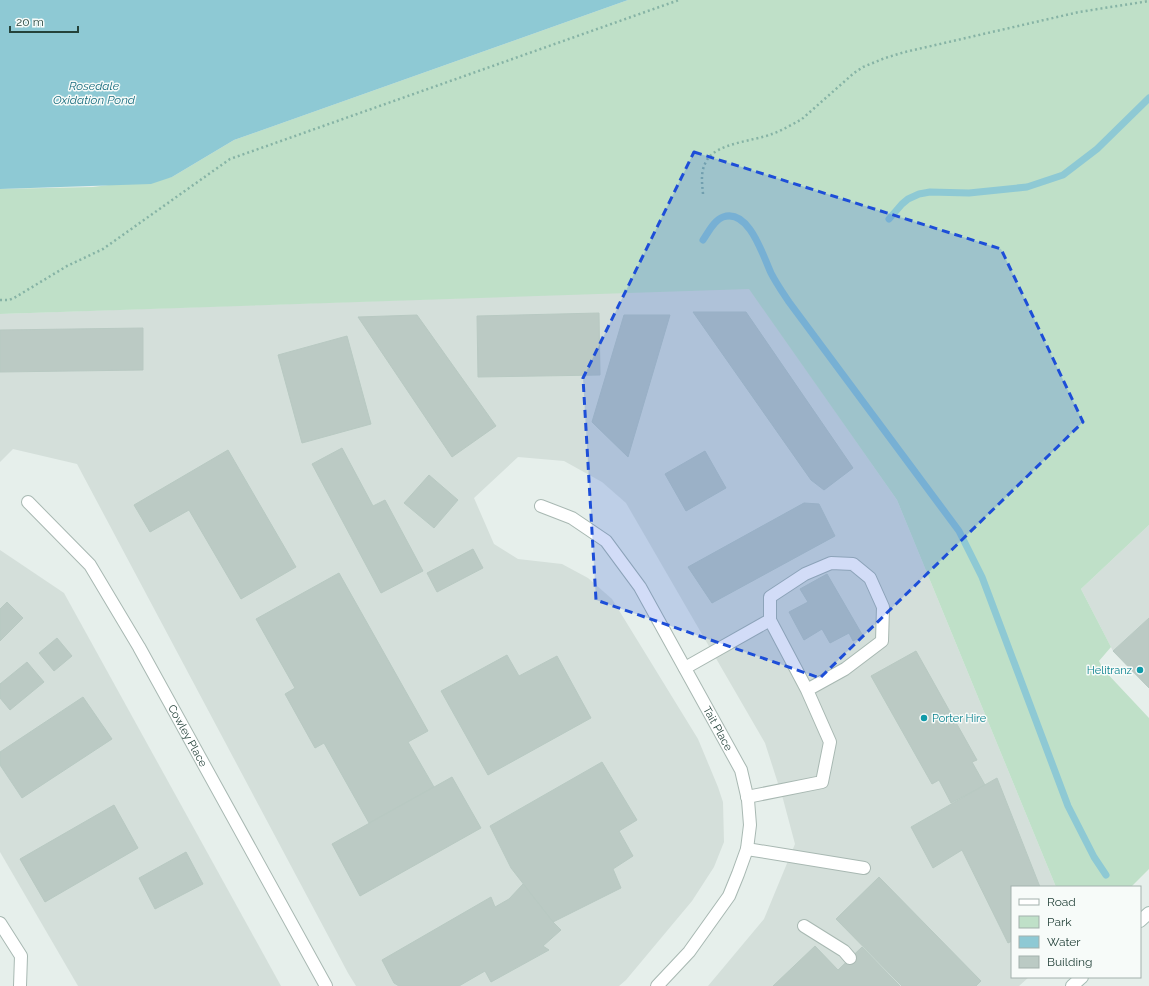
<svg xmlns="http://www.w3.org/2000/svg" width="1149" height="986" viewBox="0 0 1149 986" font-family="Raleway,sans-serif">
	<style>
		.built { fill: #d4dfda }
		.green { fill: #bfe0c8 }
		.water { fill: #8ec9d4 }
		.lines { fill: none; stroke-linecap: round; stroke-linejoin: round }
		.stream { stroke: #8ec9d4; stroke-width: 7 }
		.building { fill: #bbcac4; stroke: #b8c9c2 }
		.lane-casing { stroke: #a8b8b2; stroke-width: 14 }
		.street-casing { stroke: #a8b8b2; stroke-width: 14 }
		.secondary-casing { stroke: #a4bbb3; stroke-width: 14 }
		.path { stroke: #86b3a5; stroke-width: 2.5; stroke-dasharray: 2 3; stroke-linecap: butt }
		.lane { stroke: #fff; stroke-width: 12 }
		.street { stroke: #fff; stroke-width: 12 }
		.secondary { stroke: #fff; stroke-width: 12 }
		.marked { fill: #1d4ed8; fill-opacity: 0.2; stroke: #1d4ed8; stroke-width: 3; stroke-dasharray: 8 5; stroke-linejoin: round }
		.culture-dot { fill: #0f9aa8; stroke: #f7fbf9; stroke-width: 1.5 }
		.labels { text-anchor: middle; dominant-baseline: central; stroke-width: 3; stroke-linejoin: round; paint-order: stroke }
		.culture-label { font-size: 11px; fill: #0d838f; stroke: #f7fbf9; text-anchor: end }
		.street-label { font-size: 11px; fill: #24423a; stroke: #f7fbf9 }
		.water-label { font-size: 12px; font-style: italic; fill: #1c6f80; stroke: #f7fbf9 }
	</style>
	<rect width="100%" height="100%" fill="#e6efeb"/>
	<g class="built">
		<polygon points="749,288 897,500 1056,887 1012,887 1012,977 1029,977 1019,986 708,986 764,919 795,844 783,799 765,743 626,503 602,482 564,461 518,457 474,498 494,544 518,559 562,564 588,578 612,599 698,739 718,787 723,802 724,842 714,867 692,901 626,980 619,986 356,986 348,973 77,464 13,449 0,462 0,314"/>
		<polygon points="1149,525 1149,618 1113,651 1081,589"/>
		<polygon points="0,550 64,593 281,986 78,986 0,852"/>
	</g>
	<polygon class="green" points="628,0 1149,0 1149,525 1081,589 1111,647 1099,661 1103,669 1149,718 1149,869 1131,887 1056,887 897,500 749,289 0,314 0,189 93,187 172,177 234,140"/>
	<polygon class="water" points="0,0 628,0 234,140 172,177 151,184 0,189"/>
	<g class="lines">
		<g class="stream">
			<polyline points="889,219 902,204 908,199 919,194 930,192 969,193 1027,187 1063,175 1097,149 1149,98"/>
			<path d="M703 240C708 233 714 220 723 217 749 208 763 256 771 273 776 283 783 293 789 302L959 531 982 577 1068 806 1094 857 1106 875"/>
		</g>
	</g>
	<g class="building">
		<polygon points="693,312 746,312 853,468 824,490 811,480"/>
		<polygon points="599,313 600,375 478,377 477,316"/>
		<polygon points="417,315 496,426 452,457 358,317"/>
		<polygon points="624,315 670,315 628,457 592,422"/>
		<polygon points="143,328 143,370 0,372 0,330"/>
		<polygon points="347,336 371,424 302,443 278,355"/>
		<polygon points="342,448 373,506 385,500 423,571 381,593 312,464"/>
		<polygon points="228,450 296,567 241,599 189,510 150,532 134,505"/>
		<polygon points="705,451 726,488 686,511 665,474"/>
		<polygon points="429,475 458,500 434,528 404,503"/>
		<polygon points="804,503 819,504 835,536 712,603 688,567"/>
		<polygon points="473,549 483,568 437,592 427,573"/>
		<polygon points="339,573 428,731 408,742 434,787 369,823 324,743 315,748 285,694 295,688 256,619"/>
		<polygon points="827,574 863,636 853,641 849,633 830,643 822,629 804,640 789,612 808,602 800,589"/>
		<polygon points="7,602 23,618 0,641 0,609"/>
		<polygon points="1149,618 1149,688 1113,651"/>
		<polygon points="57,638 72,656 54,671 39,653"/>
		<polygon points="916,651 977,760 972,762 985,785 951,803 939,780 932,784 871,676"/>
		<polygon points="507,655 519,676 557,656 591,718 488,775 441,691"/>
		<polygon points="27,662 44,682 10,710 0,698 0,684"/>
		<polygon points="83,697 112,739 22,798 0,765 0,752"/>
		<polygon points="602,762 637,820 619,831 633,856 613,869 621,888 553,922 511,868 490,826"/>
		<polygon points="452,777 481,828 360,896 332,844"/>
		<polygon points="997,778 1040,887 1012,887 1012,941 1008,943 962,850 933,868 911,827"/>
		<polygon points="114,805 138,848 45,902 20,859"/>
		<polygon points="186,852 203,884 155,909 139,878"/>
		<polygon points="879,877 981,981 976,986 902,986 836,919"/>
		<polygon points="523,884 553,922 561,930 543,946 549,950 491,982 485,971 459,986 399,986 394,983 382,960 491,897 495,907 509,899"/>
		<polygon points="815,946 838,970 862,947 900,986 773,986"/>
	</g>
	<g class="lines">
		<g class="lane-casing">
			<g id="lane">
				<polyline points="685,668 770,620"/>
				<polyline points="747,797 822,782 830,742 807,690 770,620 770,597 805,574 831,563 853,564 870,578 883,607 882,641 845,669 807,690"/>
				<polyline points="747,849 864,868"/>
				<polyline points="0,923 21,956 20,986"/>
				<polyline points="804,926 844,951 850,958"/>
			</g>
		</g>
		<g class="street-casing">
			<g id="street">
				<path id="s1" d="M28 502 90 565 139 647 326 986"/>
				<path id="s2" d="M541 506 572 518 606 541 640 587 741 770 748 800 750 825 747 849 738 874 729 896 689 952 657 986"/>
			</g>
		</g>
		<g class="secondary-casing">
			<g id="secondary">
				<polyline points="1140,921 1149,913"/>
				<polyline points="1072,986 1082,977"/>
			</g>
		</g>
		<g class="path">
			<path d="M703 194C702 182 700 171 707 160 717 143 754 141 772 134 783 130 793 124 802 119L854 73 863 67 885 58 905 52 1079 12 1149 1"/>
			<polyline points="0,300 9,300 14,298 67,266 103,249 230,159 679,0"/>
		</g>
		<use href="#lane" class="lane"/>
		<use href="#street" class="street"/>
		<use href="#secondary" class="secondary"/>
	</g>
	<path class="marked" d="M694 152 1001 249 1083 422 820 678 596 600 583 378Z"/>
	<g class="culture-dot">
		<circle cx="1140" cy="670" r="4"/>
		<circle cx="924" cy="718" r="4"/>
	</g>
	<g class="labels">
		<g class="culture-label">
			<text x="1132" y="670">Helitranz</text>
			<text x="932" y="718" text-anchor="start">Porter Hire</text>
		</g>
		<g class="street-label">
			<text stroke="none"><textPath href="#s2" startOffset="293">Tait Place</textPath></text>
			<text stroke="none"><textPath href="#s1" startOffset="285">Cowley Place</textPath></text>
		</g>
		<g class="water-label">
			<text x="94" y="86">Rosedale<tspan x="94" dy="14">Oxidation Pond</tspan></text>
		</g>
	</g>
	<rect x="1011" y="886" width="130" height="92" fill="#f7fbf9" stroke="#a3b1ad"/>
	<rect x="1019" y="899" width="20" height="6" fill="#ffffff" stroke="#a3b1ad"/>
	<text x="1047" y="906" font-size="12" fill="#24423a">Road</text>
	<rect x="1019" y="916" width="20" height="12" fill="#bfe0c8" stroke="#a3b1ad"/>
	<text x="1047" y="926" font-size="12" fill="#24423a">Park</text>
	<rect x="1019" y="936" width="20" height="12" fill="#8ec9d4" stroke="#a3b1ad"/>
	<text x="1047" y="946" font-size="12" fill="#24423a">Water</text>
	<rect x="1019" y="956" width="20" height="12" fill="#bbcac4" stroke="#a3b1ad"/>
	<text x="1047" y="966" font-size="12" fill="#24423a">Building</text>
	<path d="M10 26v6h68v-6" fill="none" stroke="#24423a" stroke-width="2"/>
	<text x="16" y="26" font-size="12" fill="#24423a" stroke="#f7fbf9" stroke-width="3" paint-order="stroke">20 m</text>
</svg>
